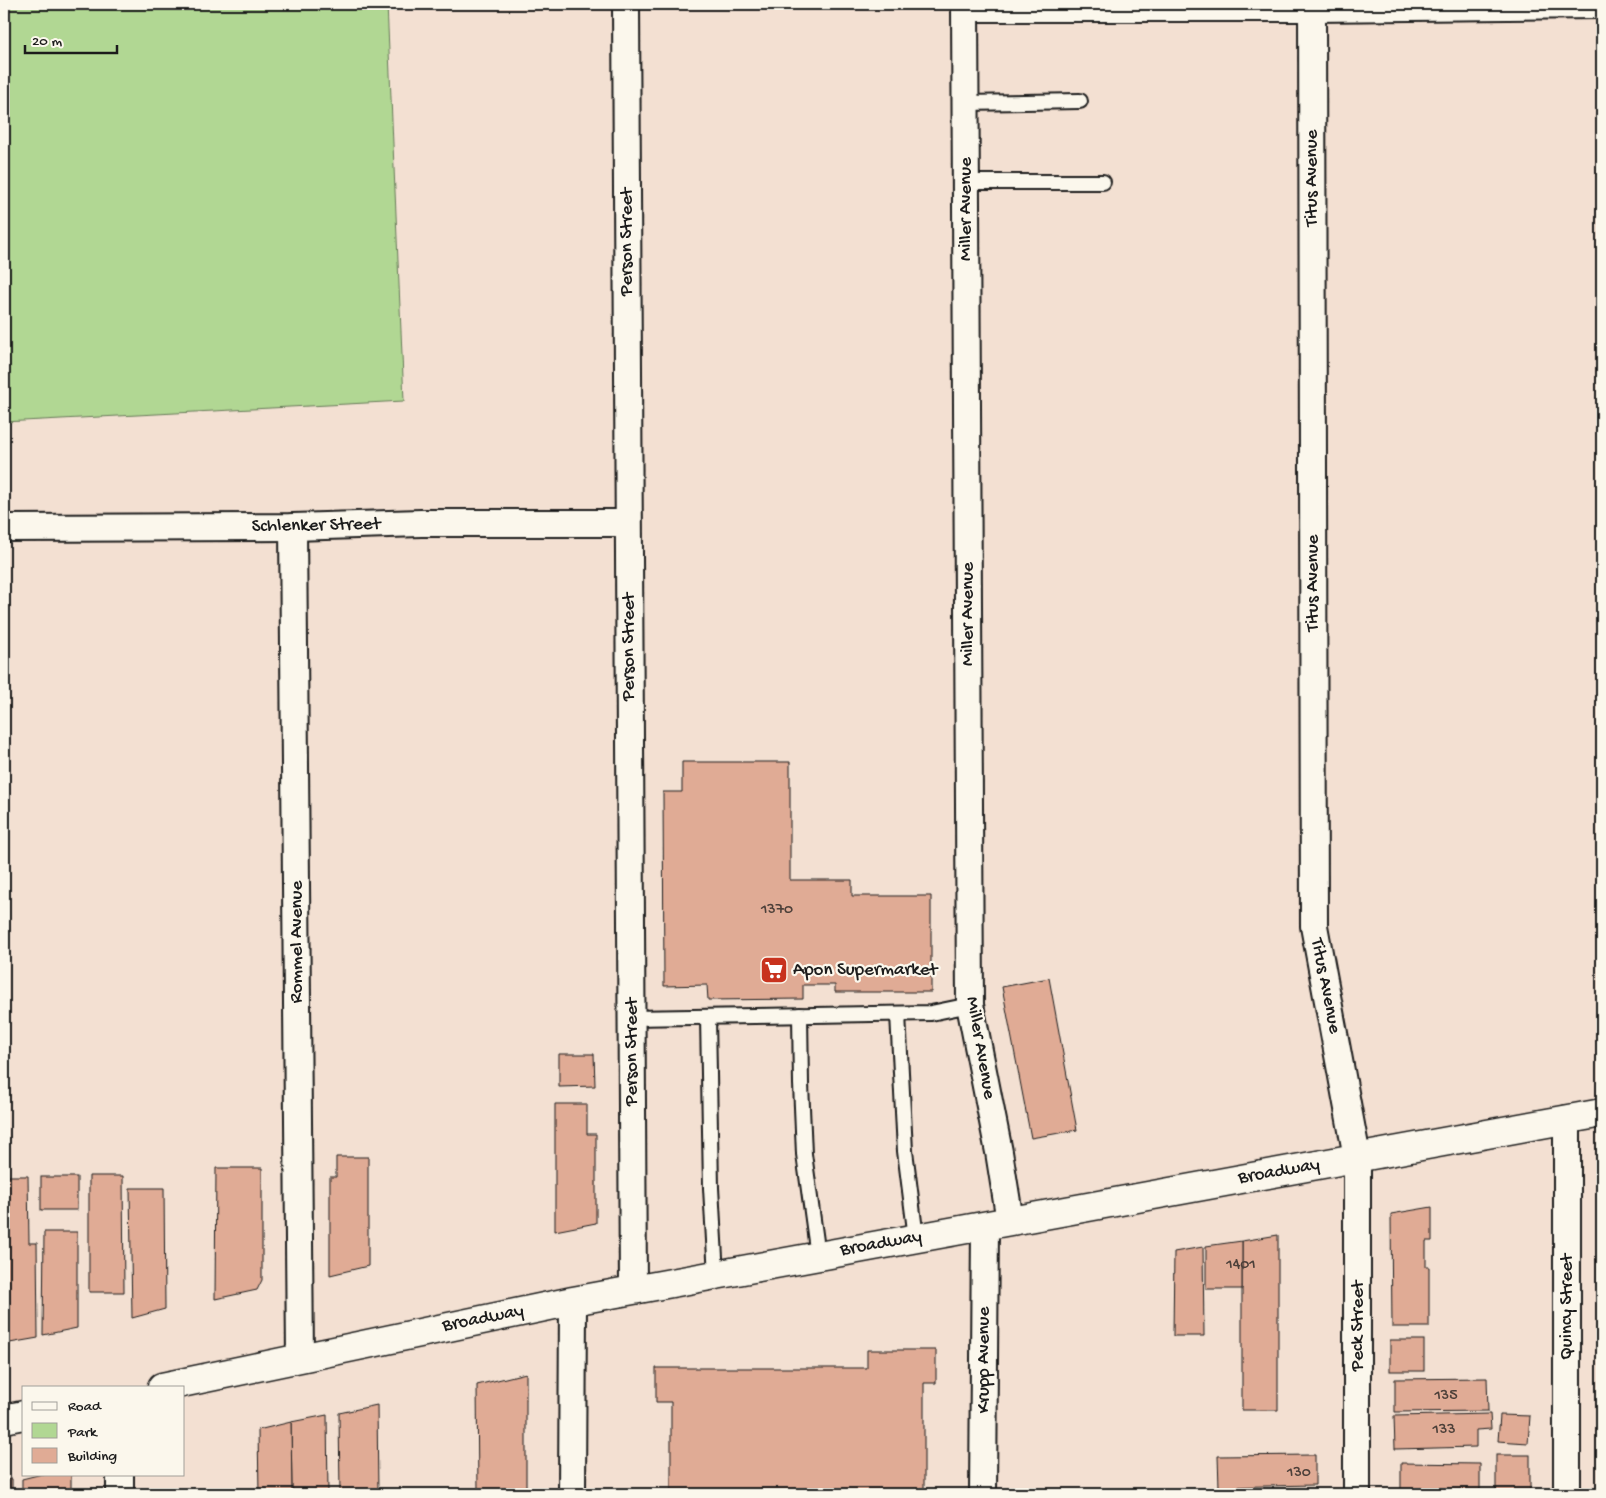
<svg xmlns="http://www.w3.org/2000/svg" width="1606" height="1498" viewBox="0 0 1606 1498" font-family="'Gochi Hand',sans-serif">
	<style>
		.green { fill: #b1d793; stroke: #667a58 }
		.building { fill: #e0ab95; stroke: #1c1c1c }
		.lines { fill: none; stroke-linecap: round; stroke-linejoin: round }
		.service-casing { stroke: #1c1c1c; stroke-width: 18 }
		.minor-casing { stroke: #1c1c1c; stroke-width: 30 }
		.primary-casing { stroke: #1c1c1c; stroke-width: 31 }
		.service { stroke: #fbf7ec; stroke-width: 14 }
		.minor { stroke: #fbf7ec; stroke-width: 26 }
		.primary { stroke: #fbf7ec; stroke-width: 28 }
		.labels { text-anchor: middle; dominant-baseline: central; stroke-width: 4.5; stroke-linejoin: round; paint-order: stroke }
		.number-label { font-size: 16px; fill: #4d403a }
		.street-label { font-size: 19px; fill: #1c1c1c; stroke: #fbf7ec }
		.poi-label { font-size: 19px; fill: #1c1c1c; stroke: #fbf7ec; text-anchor: start }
	</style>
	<rect width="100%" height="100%" fill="#f3e0d2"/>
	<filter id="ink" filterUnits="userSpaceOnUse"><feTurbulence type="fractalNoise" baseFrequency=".02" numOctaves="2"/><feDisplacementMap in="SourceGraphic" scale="10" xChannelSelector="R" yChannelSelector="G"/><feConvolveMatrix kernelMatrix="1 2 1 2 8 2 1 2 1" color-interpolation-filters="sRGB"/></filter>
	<g filter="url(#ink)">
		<polygon class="green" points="4,4 387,4 404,401 4,422"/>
		<g class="building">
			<polygon points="682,762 790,762 790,880 852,880 852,896 931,896 931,992 835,992 835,985 803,985 803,999 708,1000 707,985 664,986 663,792 682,792"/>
			<polygon points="1049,978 1077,1130 1031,1138 1002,987"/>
			<polygon points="559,1054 594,1054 595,1086 559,1087"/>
			<polygon points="555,1104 587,1104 587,1134 596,1134 596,1223 555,1231"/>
			<polygon points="336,1157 368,1157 368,1266 330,1275 330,1177 336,1177"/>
			<polygon points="216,1168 262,1168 262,1280 257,1290 215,1299"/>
			<polygon points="4,1176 28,1176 29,1243 37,1243 38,1338 4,1344 4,1281 6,1281 6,1227 4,1227"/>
			<polygon points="89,1176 123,1176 124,1292 89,1292"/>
			<rect x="1598" y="1176" width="4" height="104"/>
			<rect x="41" y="1177" width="36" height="33"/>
			<polygon points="130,1188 164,1188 165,1309 132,1318"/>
			<polygon points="1432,1207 1432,1241 1426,1241 1426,1267 1429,1267 1429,1327 1392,1327 1391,1214"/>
			<polygon points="44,1232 77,1232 77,1328 43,1335"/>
			<polygon points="1278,1235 1278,1410 1242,1410 1242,1241"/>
			<polygon points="1242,1241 1242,1289 1206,1289 1206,1246"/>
			<polygon points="1203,1247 1204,1336 1173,1336 1174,1252"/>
			<rect x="1390" y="1340" width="34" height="31"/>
			<polygon points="867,1350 936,1350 936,1383 924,1383 924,1494 671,1494 671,1402 656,1402 656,1368 867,1368"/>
			<polygon points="526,1373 526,1491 478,1491 477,1385"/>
			<polygon points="1487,1378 1488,1411 1395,1412 1395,1379"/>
			<polygon points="377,1405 378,1494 340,1494 339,1413"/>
			<polygon points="1490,1414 1491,1429 1476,1430 1476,1447 1395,1449 1394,1416"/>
			<polygon points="327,1415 328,1494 292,1494 291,1422"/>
			<polygon points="1500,1415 1530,1416 1528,1443 1498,1441"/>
			<polygon points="291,1422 292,1494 259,1494 258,1430"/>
			<polygon points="1315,1455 1315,1485 1219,1487 1218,1456"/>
			<rect x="1496" y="1455" width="34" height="39"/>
			<polygon points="1401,1463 1480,1464 1480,1494 1401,1494"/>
			<polygon points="42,1474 71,1474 71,1494 22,1494 22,1479"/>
			<polygon points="12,1479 12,1494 4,1494 4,1480"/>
		</g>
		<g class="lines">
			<g class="service-casing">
				<g id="service">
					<polyline points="965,103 1080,101"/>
					<polyline points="965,182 1103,182"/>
					<polyline points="898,1014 905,1151 916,1238"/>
					<polyline points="800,1015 801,1084 804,1154 818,1256"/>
					<polyline points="708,1017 711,1188 716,1275"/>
					<polyline points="631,1018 931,1013 970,1005"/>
				</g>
			</g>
			<g class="minor-casing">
				<g id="minor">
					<polyline points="626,4 633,1290"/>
					<polyline points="965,4 970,1005 999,1152 1010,1221"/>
					<polyline points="1312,4 1314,926 1357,1157 1357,1494"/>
					<polyline points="965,8 1312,8 1602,5"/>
					<polyline points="293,527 300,1358"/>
					<polyline points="4,528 293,527 421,523 628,523"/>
					<polyline points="1567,1119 1567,1494"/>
					<polyline points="120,1494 120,1474"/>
					<polyline points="572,1494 573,1301"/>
					<polyline points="983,1494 985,1226"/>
				</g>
			</g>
			<g class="primary-casing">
				<g id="primary">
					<polyline points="162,1387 573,1301 1602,1113"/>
					<polyline points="4,1419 24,1415"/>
				</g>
			</g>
			<use href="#service" class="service"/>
			<use href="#minor" class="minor"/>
			<use href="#primary" class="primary"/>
		</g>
	</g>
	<defs>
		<g id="supermarket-square" transform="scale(1.4375)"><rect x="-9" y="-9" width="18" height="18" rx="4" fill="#c8321e" stroke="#fbf7ec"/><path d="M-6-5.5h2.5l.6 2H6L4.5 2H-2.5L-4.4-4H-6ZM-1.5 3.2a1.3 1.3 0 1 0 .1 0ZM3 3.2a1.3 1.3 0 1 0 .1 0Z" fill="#fff"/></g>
	</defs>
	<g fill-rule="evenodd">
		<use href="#supermarket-square" x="774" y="970"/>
	</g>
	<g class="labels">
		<g class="number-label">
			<text x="777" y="910">1370</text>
			<text x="1241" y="1265">1401</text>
			<text x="1446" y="1396">135</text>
			<text x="1444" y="1430">133</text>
			<text x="1299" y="1473">130</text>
		</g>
		<g class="street-label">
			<text transform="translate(1312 178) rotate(-90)">Titus Avenue</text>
			<text transform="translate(966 209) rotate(-90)">Miller Avenue</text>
			<text transform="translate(627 242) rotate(-90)">Person Street</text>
			<text transform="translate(316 526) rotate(-1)">Schlenker Street</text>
			<text transform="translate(1313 583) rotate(-90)">Titus Avenue</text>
			<text transform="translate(968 614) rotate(-90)">Miller Avenue</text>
			<text transform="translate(629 647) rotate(-90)">Person Street</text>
			<text transform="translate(297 942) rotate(-90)">Rommel Avenue</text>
			<text transform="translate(1325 986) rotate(79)">Titus Avenue</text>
			<text transform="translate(980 1048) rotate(80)">Miller Avenue</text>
			<text transform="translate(632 1052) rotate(-90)">Person Street</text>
			<text transform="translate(1279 1172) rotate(-10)">Broadway</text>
			<text transform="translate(881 1244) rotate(-10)">Broadway</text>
			<text transform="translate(1567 1307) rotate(-90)">Quincy Street</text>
			<text transform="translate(483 1319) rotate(-11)">Broadway</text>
			<text transform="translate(1358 1326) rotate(-90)">Peck Street</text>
			<text transform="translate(984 1360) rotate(-90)">Krupp Avenue</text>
		</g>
		<g class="poi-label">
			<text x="793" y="970">Apon Supermarket</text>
		</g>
	</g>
	<rect width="1606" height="1498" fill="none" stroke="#fbf7ec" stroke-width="20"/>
	<rect x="10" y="10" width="1586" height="1478" fill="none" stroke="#1c1c1c" stroke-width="2" filter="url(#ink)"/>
	<rect x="22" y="1386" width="162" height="90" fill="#fbf7ec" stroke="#a29f99"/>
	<rect x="32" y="1402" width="25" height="8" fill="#fbf7ec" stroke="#a29f99"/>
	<text x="68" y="1410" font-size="15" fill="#1c1c1c">Road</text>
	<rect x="32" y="1423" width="25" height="15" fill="#b1d793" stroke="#a29f99"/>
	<text x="68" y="1436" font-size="15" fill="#1c1c1c">Park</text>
	<rect x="32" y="1448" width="25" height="15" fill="#e0ab95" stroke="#a29f99"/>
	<text x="68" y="1460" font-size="15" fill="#1c1c1c">Building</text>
	<path d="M25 45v8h92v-8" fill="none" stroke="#1c1c1c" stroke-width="2.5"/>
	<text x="32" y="45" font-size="15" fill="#1c1c1c" stroke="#fbf7ec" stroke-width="4" paint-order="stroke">20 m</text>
</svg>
